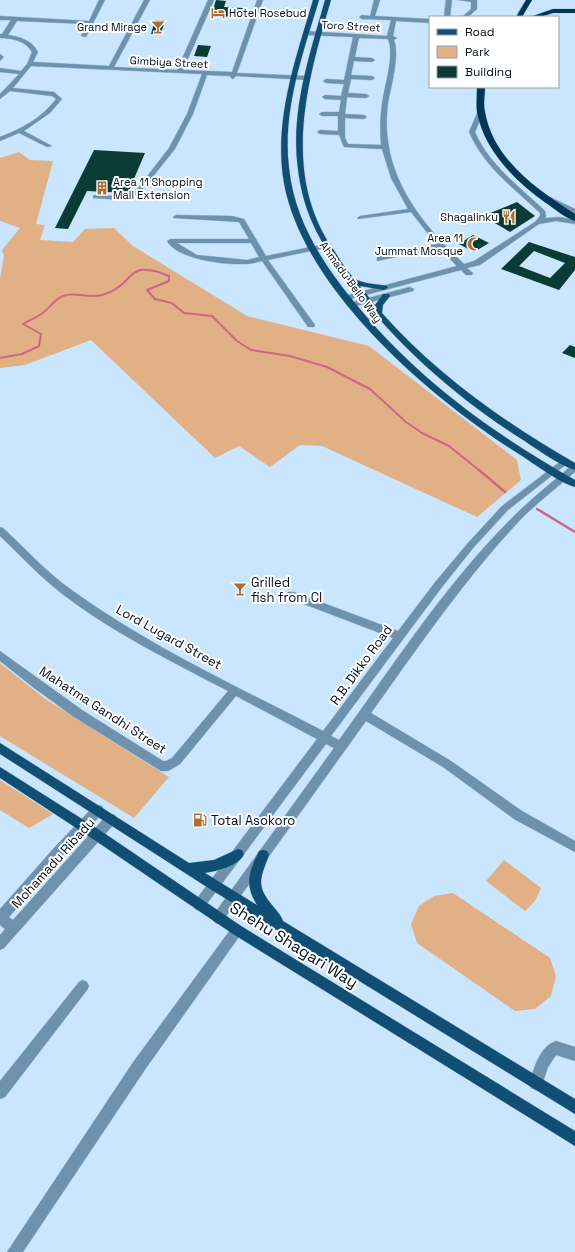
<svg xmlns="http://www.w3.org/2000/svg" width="575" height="1252" viewBox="0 0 575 1252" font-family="'Space Grotesk',sans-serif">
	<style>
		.green { fill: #e1b085 }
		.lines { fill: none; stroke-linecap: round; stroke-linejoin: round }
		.stream-far1 { stroke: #cb6886; stroke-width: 2 }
		.stream { stroke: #cb6886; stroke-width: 2.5 }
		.building { fill: #0a3b34; fill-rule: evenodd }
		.minor-casing { stroke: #a9c3da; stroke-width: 1 }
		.major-casing { stroke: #a9c3da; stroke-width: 1 }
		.highway-casing { stroke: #a9c3da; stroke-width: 1 }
		.minor { fill: #6e92ae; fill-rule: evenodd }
		.major { fill: #104e74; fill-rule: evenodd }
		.highway { fill: #003656; fill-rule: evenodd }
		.labels { text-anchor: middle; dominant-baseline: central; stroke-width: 4; stroke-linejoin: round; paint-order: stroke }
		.far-poi-label { font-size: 11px; fill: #000d1a; stroke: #fff; text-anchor: end }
		.far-street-label { font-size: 11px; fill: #000d1a; stroke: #fff }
		.poi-label { font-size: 13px; fill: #000d1a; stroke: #fff; text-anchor: start }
		.street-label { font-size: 13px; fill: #000d1a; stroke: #fff }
		.near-street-label { font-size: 16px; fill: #000d1a; stroke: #fff }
	</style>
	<rect width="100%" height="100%" fill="#c9e6fe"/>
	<g class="green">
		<polygon points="19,152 30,160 53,161 36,224 45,225 40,240 73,242 85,229 114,228 133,246 247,316 369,346 517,460 521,480 477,517 322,446 300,445 270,467 239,446 215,458 91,340 25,365 0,368 0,279 4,256 2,250 20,228 0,221 0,158"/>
		<polygon points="0,663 44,698 169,777 134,818 0,736"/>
		<polygon points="0,780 53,814 29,828 0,810"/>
		<polygon points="504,860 541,888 535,901 525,911 486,881"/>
		<polygon points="453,893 550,958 556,976 551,996 535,1009 515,1011 417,943 411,924 419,906 434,896"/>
	</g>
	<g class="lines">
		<path class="stream-far1" d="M0 358 22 354 39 346 41 334 23 324C30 320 38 317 44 312 50 307 55 299 63 296 75 291 89 299 102 295 136 286 124 257 169 276V281L147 290 155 299 172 303 184 313 212 316 237 341 251 350 290 356 327 367 370 389 406 422 422 433 449 446 480 471"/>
		<g class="stream">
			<polyline points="479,470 505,492"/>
			<polyline points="537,509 575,532"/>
		</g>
	</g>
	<g class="building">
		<polygon points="216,0 226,1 224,7 243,8 240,17 211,16"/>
		<polygon points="155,20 165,20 161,34 151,34"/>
		<polygon points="198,45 211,46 207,57 194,56"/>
		<polygon points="94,150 145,153 128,193 87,191 68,229 55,228"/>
		<polygon points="517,202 535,216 510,232 483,216"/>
		<polygon points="473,235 489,243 474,252 459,244"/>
		<path d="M529 242 575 257V270L559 290 501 269ZM534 251 565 263 550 278 519 266Z"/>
		<polygon points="570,345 575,347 575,358 562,353"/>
	</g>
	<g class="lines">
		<g class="minor-casing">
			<g id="minor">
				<path d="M99 0H105L86 37 81 36 87 24 17 21 8 35C20 37 32 40 38 52L33 62 109 66 144 0H150L114 67 177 70 208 0H214L183 70 232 72 257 0H263L237 73 307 76 310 78 307 80 236 76 233 79 231 78 230 76 207 75 193 114 175 149 139 194 122 200 93 198V196L95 195 122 196 135 192 169 148 187 114 202 74 31 66 13 88 54 92 62 99 50 113 24 131 52 146 47 147 19 133 0 141V137C21 129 42 118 56 99L52 96 10 91 0 99V94L19 74 0 72V68L21 71 27 64 32 52C26 41 12 38 0 38V34H2L11 20H0V16L89 21Z"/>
				<path d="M374 0H380L375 16 430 19V23L396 21 393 36 397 38 394 40C400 56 391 86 388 103 379 170 417 220 464 264L474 261 535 222 540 216V213C512 186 485 168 469 132L478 111 481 109 484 111 475 132C490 166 519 186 545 211L546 216 545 218 560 217 575 220V224L556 221 539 224 480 265 467 268 473 273 472 275H466L461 270 347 300H344V296L457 266 439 248 377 261V257L436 244 411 212 358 219 357 218 360 216 408 209 391 178 382 149 344 147 339 135 320 134 317 132 320 130 338 131V116H322L319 114 322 112H339L341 100 325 99 322 97 325 95 341 96 344 84 326 83 323 81 326 79 344 80 353 37 306 35 303 33 306 31 387 36 391 20 362 19 359 17 362 15 370 16ZM359 38 388 39C395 55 384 87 382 104 380 118 380 131 381 145L348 144 345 138V118L364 119 367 117 364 115 345 114 347 97 366 98 369 96 366 94 348 93 351 79 372 80 375 78 372 76 351 75 354 61 372 62 375 60 372 58 355 57Z"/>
				<polygon points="446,0 452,0 450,17 444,17"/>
				<polygon points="458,0 477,0 477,9 468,17 462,17 471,9 471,2"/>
				<polygon points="0,54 4,57 0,61"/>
				<polygon points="548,196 575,209 575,214 546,199 545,198"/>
				<path d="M176 215 232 216 244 219 266 256 330 243V247L268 260 315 325 314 327H308L262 261C257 262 251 264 246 264 226 265 178 260 167 241L171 239H249L239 222 174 218 173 217ZM177 243H251L259 257 247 260 197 255Z"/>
				<polygon points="410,287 414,289 413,291 352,307 348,305 349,303"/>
				<path d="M565 458 568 459 569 461 568 463 508 510 474 547 442 587 331 736 339 740C395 663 448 580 517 513 534 496 554 481 572 465L575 464V472C558 487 538 502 522 518 465 578 419 646 371 713L451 761 522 811 575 841V852L514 819 443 767 366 721 222 922 218 924 214 922 212 918 214 914 334 748 326 744 203 909 199 911 195 909 193 905 195 901 317 739 236 696 180 764 168 771H161L74 717 34 688 0 661V651L82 710 163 761H166L172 758 228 691C173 662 115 634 65 596 41 578 21 556 0 536V527L3 528C26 549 47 573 73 591 149 646 240 688 323 731L393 638 288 598 286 595 288 592H294L398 631 436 581 468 543 502 506Z"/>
				<polygon points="98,805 102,806 104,810 102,814 62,856 9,917 13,920 107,815 111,814 115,815 117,819 115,823 4,948 0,950 0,935 5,929 0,925 0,909 54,848 94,806"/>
				<polygon points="237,924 241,926 243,930 241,934 144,1071 23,1252 7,1252 134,1061 233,926"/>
				<polygon points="83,980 87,982 89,986 87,990 5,1097 0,1099 0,1081 79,982"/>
				<path d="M556 1041 575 1047V1061L556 1055 548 1067 541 1088 536 1090 531 1088 529 1083C535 1067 539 1047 556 1041Z"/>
			</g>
		</g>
		<g class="major-casing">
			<g id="major">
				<path d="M313 0H319C303 53 282 111 289 168 294 217 320 260 351 298 412 375 490 432 575 480V487C560 483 533 463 519 454 431 399 303 289 284 183 273 121 296 58 313 0Z"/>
				<path d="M325 0H331C307 82 280 175 335 252 339 258 350 277 357 280 366 284 377 284 387 286L388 288 384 290 360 286 375 305 383 294H389L390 296 383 305 382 313C437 375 504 422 575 463V470C560 466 534 447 520 438 456 397 399 347 353 287 324 248 304 219 298 169 290 111 310 54 325 0Z"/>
				<path d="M0 743 189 863 214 860 238 849 242 850 244 854C239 866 217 871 205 873L257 905C244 884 249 872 259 851L263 850 267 851 269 855C261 877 255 885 272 905 276 910 281 915 283 921L575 1099V1114L210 889 0 754Z"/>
				<polygon points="0,767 101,831 241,926 575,1131 575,1146 233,934 93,839 0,778"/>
			</g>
		</g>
		<g class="highway-casing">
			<g id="highway">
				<polygon points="526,0 532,0 522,17 516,17"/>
				<polygon points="553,9 575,9 575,13 553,13 540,17 530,17"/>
				<path d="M477 87H485C485 95 483 104 485 112 493 159 537 190 575 214V221C565 218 555 209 546 203 515 181 484 150 477 112 476 104 477 95 477 87Z"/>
			</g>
		</g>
		<use href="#minor" class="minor"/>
		<use href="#major" class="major"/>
		<use href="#highway" class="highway"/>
	</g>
	<defs>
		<g id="hotel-bare" transform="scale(1.08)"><path d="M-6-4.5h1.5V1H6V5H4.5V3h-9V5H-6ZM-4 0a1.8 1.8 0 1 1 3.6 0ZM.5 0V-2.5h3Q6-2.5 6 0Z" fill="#ab6e32" stroke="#fff" stroke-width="2.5" paint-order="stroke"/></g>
		<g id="bar-bare" transform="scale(1.08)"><path d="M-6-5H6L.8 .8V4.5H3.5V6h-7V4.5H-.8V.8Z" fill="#ab6e32" stroke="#fff" stroke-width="2.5" paint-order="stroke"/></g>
		<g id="building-bare" transform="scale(1.08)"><path d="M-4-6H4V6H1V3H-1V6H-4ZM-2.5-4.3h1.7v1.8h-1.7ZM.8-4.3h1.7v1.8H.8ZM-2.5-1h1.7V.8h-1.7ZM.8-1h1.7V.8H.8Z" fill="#ab6e32" stroke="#fff" stroke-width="2.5" paint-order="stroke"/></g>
		<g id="restaurant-bare" transform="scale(1.08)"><path d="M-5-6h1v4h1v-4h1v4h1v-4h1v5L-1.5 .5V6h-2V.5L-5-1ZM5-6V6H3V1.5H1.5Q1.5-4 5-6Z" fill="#ab6e32" stroke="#fff" stroke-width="2.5" paint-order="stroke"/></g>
		<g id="mosque-bare" transform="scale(1.08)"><path d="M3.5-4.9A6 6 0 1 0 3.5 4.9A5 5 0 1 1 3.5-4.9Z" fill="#ab6e32" stroke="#fff" stroke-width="2.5" paint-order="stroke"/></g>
		<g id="fuel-bare" transform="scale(1.08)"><path d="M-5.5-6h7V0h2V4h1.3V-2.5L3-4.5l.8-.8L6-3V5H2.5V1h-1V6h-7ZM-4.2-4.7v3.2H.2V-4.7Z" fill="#ab6e32" stroke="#fff" stroke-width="2.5" paint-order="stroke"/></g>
	</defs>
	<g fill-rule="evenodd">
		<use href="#hotel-bare" x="218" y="13"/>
		<use href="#bar-bare" x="158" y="27"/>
		<use href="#building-bare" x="102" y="188"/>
		<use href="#restaurant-bare" x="509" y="217"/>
		<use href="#mosque-bare" x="474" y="244"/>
		<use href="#bar-bare" x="240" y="589"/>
		<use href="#fuel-bare" x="200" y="820"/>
	</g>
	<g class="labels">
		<g class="far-poi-label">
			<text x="229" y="13" text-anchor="start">Hotel Rosebud</text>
			<text x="147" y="27">Grand Mirage</text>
			<text x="113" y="182" text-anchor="start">Area 11 Shopping<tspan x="113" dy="13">Mall Extension</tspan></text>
			<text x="498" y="217">Shagalinku</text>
			<text x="463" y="238">Area 11<tspan x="463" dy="13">Jummat Mosque</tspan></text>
		</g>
		<g class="far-street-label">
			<text transform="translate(351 26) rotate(3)">Toro Street</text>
			<text transform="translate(169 62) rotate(3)">Gimbiya Street</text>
			<text transform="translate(351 282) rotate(54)">Ahmadu Bello Way</text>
		</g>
		<g class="poi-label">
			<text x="251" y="582">Grilled<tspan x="251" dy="15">fish from CI</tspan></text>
			<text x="211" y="820">Total Asokoro</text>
		</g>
		<g class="street-label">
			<text transform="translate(169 637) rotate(29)">Lord Lugard Street</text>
			<text transform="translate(361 665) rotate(-54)">R.B. Dikko Road</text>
			<text transform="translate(103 710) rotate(33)">Mahatma Gandhi Street</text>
			<text transform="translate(53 863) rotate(-48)">Mohamadu Ribadu</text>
		</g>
		<g class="near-street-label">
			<text transform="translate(294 945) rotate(32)">Shehu Shagari Way</text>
		</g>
	</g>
	<rect x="429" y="16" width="130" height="72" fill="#ffffff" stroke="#999ea3"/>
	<rect x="437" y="29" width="20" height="6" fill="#104e74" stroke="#999ea3"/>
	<text x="465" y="36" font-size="12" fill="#000d1a">Road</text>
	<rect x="437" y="46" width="20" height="12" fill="#e1b085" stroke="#999ea3"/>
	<text x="465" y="56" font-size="12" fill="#000d1a">Park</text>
	<rect x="437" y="66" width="20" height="12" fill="#0a3b34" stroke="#999ea3"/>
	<text x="465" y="76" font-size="12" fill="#000d1a">Building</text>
</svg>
